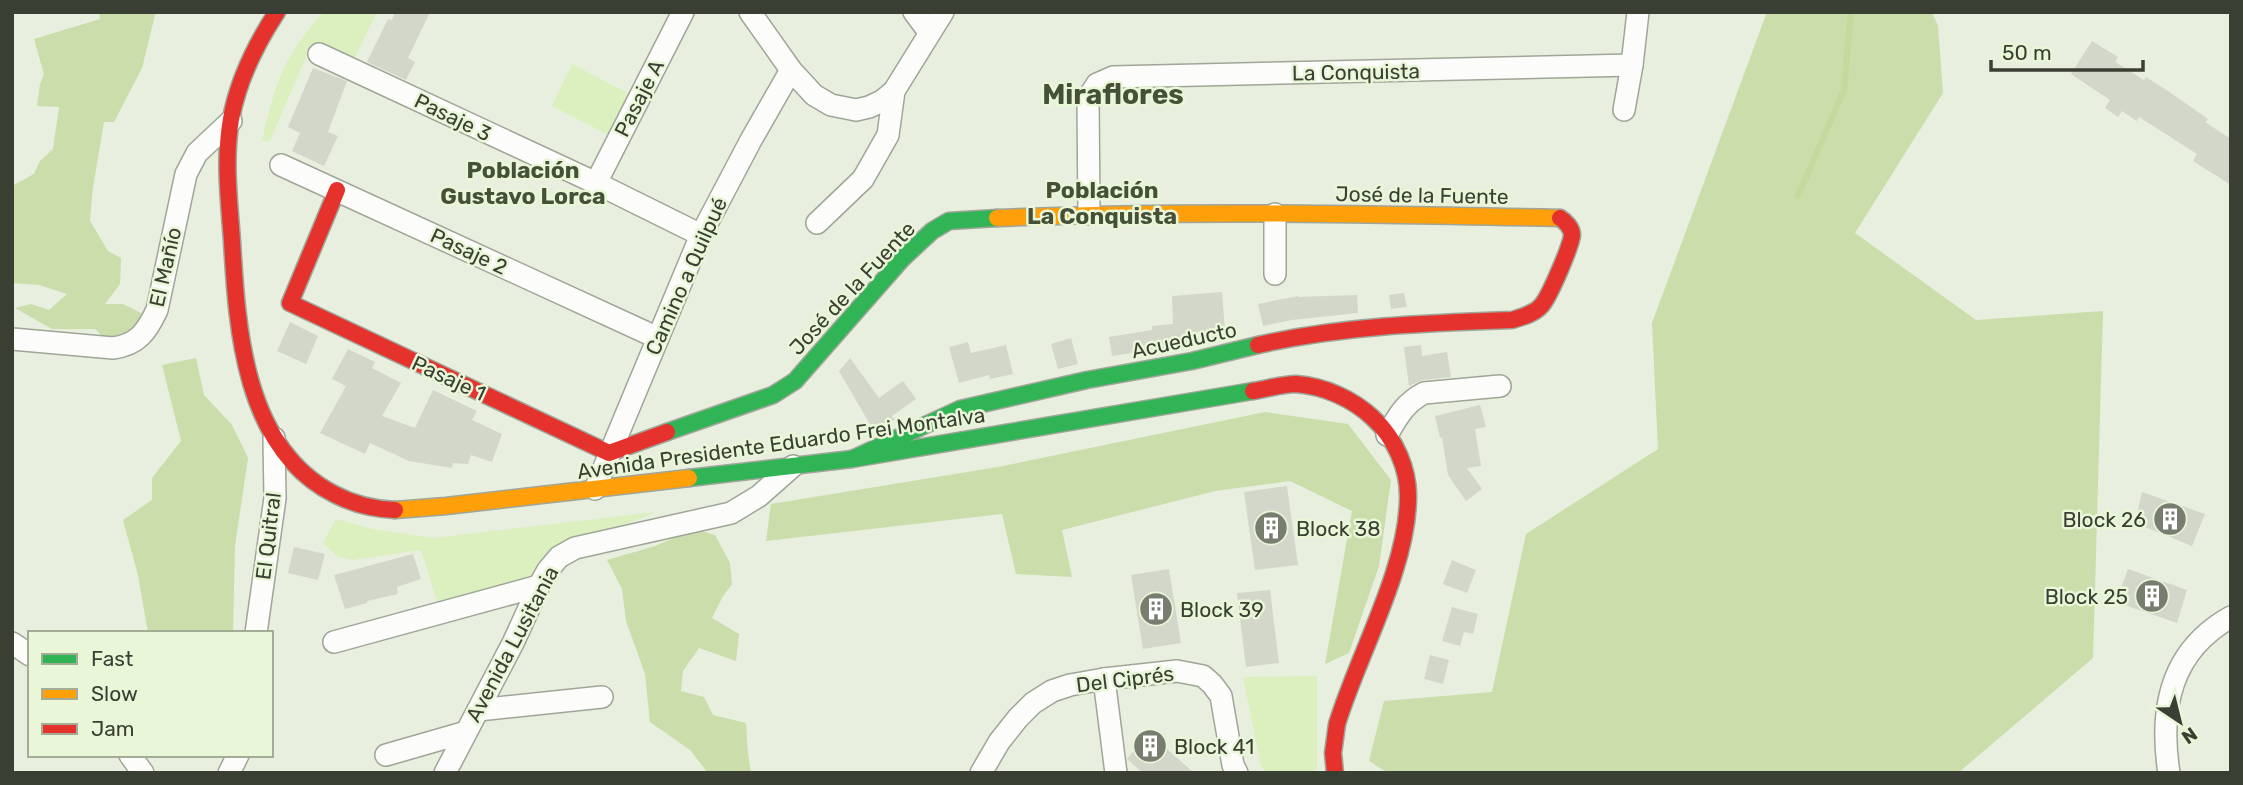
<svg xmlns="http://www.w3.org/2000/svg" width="2243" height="785" viewBox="0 0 2243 785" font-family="Rubik,sans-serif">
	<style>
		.green { fill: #dcefbe }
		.forest { fill: #caddab }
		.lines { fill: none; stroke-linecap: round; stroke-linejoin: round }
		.stream { stroke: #c3d99e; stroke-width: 6 }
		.building { fill: #d2d7ca }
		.street-casing { stroke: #9fa598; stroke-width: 24 }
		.fast-casing { stroke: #9fa598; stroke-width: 19 }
		.slow-casing { stroke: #9fa598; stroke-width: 19 }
		.jam-casing { stroke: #9fa598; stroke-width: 19 }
		.street { stroke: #fcfdfa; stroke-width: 21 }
		.fast { stroke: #30b455; stroke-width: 16 }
		.slow { stroke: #ff9f0a; stroke-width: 16 }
		.jam { stroke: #e5322d; stroke-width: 16 }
		.labels { text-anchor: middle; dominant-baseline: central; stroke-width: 5; stroke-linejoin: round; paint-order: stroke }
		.street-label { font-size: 21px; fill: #3a3f33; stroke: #e9f6d7 }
		.poi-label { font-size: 21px; fill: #3a3f33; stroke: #e9f6d7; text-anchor: start }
		.neighbourhood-label { font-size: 23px; font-weight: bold; fill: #465037; stroke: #e9f6d7 }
		.district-label { font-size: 28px; font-weight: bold; fill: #465037; stroke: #e9f6d7 }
	</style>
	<rect width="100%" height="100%" fill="#e8efde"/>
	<g class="green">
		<path d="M324 12H377L353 61 312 43 270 141H262C274 86 284 54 324 12Z"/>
		<polygon points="572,64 637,98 615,138 552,106"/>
		<polygon points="656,512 572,547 543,577 437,601 421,550 353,560 338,557 323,543 336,519 372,529 433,538"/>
		<polygon points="1317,676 1317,768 1315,773 1267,773 1261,766 1243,677"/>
	</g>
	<g class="forest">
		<polygon points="99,12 155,12 155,15 142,68 114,122 104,122 93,187 90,221 108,251 121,258 120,284 105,304 123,304 157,321 108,342 95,329 52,329 15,308 31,304 49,310 67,294 39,285 12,283 12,186 34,174 40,161 53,149 59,107 37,106 40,84 44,74 34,39 100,19"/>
		<polygon points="1767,12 1932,12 1938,26 1943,93 1855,233 1976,320 2103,311 2093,658 1958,773 1388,773 1369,761 1384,701 1492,692 1526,534 1658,449 1652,323"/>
		<polygon points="196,358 204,395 232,425 248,458 235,546 233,633 148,633 138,575 123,520 152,500 152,478 181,441 162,365"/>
		<polygon points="1265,412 1348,424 1391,480 1379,566 1349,653 1325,664 1352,511 1290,481 1215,491 1062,530 1072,577 1016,574 1002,514 766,541 771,504 998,467"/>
		<polygon points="695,529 715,535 730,563 732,584 723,596 712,618 739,634 736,661 699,648 683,671 681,691 704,697 713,715 746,723 748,754 751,773 708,773 690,750 650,722 645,674 626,621 622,589 607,560 655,546"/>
	</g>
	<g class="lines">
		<polyline class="stream" points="1798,196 1844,90 1851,12"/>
	</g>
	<g class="building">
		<polygon points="395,12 430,12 408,58 415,62 406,80 367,62 388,19 392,20"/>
		<polygon points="2092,41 2118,57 2115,62 2144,80 2146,77 2174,95 2208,119 2205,122 2231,139 2231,185 2193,161 2197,154 2139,117 2137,121 2122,111 2118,117 2105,108 2110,100 2071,74"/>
		<polygon points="313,68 347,81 328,132 338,136 324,166 292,151 300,133 288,127"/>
		<polygon points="1222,292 1225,331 1188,333 1189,344 1112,356 1109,337 1152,330 1152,326 1173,324 1172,296"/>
		<polygon points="1404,293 1407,307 1391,309 1389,295"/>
		<polygon points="1357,295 1358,313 1292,320 1263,326 1258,304 1298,296 1298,297"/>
		<polygon points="290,322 318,336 306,364 277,351"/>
		<polygon points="1071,338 1078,364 1058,369 1051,344"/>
		<polygon points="968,342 971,353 1006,345 1013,374 990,379 989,375 959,383 949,347"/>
		<polygon points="1421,345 1422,356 1447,352 1451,377 1423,380 1409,386 1404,347"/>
		<polygon points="348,349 375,362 372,368 401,383 382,416 415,428 433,390 477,411 472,420 502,434 492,462 471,455 468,464 453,463 452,468 409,461 370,443 365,454 320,433 346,386 332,379"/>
		<polygon points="850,358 879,398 903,381 916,399 892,416 895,420 871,426 839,371"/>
		<polygon points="1480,405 1486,427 1475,429 1481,466 1467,468 1482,489 1466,501 1448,475 1442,437 1440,438 1435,416"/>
		<polygon points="1287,486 1298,565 1255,570 1244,492"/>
		<polygon points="2142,492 2205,514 2192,546 2135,523"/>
		<polygon points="294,547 325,554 318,580 288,573"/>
		<polygon points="413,554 421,579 397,587 398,594 367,601 367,603 345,609 334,575"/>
		<polygon points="1452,560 1476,570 1467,593 1443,584"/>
		<polygon points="1169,569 1181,643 1143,649 1131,575"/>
		<polygon points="2128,569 2187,590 2177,623 2116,602"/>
		<polygon points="1270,590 1279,663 1246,667 1237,593"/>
		<polygon points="1452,607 1478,614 1473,634 1464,632 1460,646 1442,641"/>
		<polygon points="1430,655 1449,660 1443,684 1424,679"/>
		<polygon points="1149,733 1194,773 1143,773 1127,759"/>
	</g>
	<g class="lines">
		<g class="street-casing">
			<g id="street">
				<polyline points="750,12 791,70"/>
				<polyline points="914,12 929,32"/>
				<polyline points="319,54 596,183 701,235"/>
				<polyline points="1624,110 1632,65 1638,12"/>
				<polyline points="281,165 658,338"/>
				<polyline points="596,183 683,12"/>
				<polyline points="1089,214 1088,98 1097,84 1113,77 1632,65"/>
				<polyline points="1275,214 1275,274"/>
				<polyline points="817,223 863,179 888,135 894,91"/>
				<path d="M12 339 113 348C138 345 147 331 157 310L186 174 197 153 231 121"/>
				<path d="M1387 435C1398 416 1405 403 1424 393L1500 386"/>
				<polyline points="595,489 701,235 751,140 791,70 814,95 831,105 856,110 869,107 882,101 894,91 943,12"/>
				<polyline points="256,633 275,498 274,438"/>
				<polyline points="334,642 539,586"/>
				<polyline points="12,643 30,655"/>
				<polyline points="1104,679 1116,773"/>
				<polyline points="478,710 602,697"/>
				<polyline points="130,755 143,773"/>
				<polyline points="386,755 466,732"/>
				<polyline points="229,773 238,755"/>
				<polyline points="445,773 514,641 539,586 548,570 559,557 575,548 731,513 759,496 793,466"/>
				<polyline points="981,773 999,742 1018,718 1033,703 1052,691 1070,685 1104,679 1177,671 1203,676 1212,684 1221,696 1233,765 1237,773"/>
				<path d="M2169 773C2159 709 2170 651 2231 617"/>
			</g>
		</g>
		<g class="fast-casing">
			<g id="fast">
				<polyline points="667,432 773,395 795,381 902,259 932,231 949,221 997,218"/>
				<polyline points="852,459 960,409 1087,380 1192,361 1258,345"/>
				<polyline points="689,478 852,459 1253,391"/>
			</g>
		</g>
		<g class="slow-casing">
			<g id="slow">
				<path d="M997 218C1184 210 1373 214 1560 218"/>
				<polyline points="395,510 446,506 689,478"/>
			</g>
		</g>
		<g class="jam-casing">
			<g id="jam">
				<path d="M277 12C256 44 238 80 231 119 224 158 229 200 232 241 237 329 244 448 334 494 353 504 373 509 395 510"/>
				<polyline points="337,190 290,303 609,453 667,432"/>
				<path d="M1258 345C1341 326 1427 323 1512 320 1522 317 1534 314 1541 306 1549 298 1571 246 1572 235 1572 228 1565 221 1560 218"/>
				<path d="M1253 391C1267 389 1282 384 1296 384 1324 386 1353 399 1373 418 1395 438 1409 469 1408 499 1407 570 1358 655 1337 724L1333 753 1335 773"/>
			</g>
		</g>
		<use href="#street" class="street"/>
		<use href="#fast" class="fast"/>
		<use href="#slow" class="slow"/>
		<use href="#jam" class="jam"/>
	</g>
	<defs>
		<g id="building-disc" transform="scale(1.75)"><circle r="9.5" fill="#777d6f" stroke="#e9f6d7"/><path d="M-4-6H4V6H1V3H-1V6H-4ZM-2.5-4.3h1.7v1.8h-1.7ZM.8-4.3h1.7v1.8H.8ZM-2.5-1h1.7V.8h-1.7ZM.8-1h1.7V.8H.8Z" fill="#fff"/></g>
	</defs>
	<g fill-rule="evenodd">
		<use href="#building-disc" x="2170" y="519"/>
		<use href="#building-disc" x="1271" y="528"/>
		<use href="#building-disc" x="2152" y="596"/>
		<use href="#building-disc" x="1156" y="609"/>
		<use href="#building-disc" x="1150" y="746"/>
	</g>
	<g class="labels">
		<g class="street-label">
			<text transform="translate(1356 72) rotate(-1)">La Conquista</text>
			<text transform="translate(639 98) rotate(-63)">Pasaje A</text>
			<text transform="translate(453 117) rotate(26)">Pasaje 3</text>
			<text transform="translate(1422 195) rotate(1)">José de la Fuente</text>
			<text transform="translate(469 251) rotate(25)">Pasaje 2</text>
			<text transform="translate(165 267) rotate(-77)">El Mañío</text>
			<text transform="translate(686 276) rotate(-66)">Camino a Quilpué</text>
			<text transform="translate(852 288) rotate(-47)">José de la Fuente</text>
			<text transform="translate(1184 340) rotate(-12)">Acueducto</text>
			<text transform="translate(449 378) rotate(25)">Pasaje 1</text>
			<text transform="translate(781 443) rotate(-8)">Avenida Presidente Eduardo Frei Montalva</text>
			<text transform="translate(268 536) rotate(-83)">El Quitral</text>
			<text transform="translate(512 644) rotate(-62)">Avenida Lusitania</text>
			<text transform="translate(1125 679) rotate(-7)">Del Ciprés</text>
		</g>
		<g class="poi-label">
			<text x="2146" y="519" text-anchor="end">Block 26</text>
			<text x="1296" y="528">Block 38</text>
			<text x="2128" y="596" text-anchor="end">Block 25</text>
			<text x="1180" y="609">Block 39</text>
			<text x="1174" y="746">Block 41</text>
		</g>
		<g class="neighbourhood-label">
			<text x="523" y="170">Población<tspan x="523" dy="26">Gustavo Lorca</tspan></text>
			<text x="1102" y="190">Población<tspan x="1102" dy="26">La Conquista</tspan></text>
		</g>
		<g class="district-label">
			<text x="1113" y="94">Miraflores</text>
		</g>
	</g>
	<rect width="2243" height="785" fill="none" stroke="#3a3f33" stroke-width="28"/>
	<rect x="28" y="631" width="245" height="126" fill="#e9f6d7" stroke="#a3ad95" stroke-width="2"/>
	<rect x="42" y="654" width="35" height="10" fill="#30b455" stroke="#a3ad95" stroke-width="2"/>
	<text x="91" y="666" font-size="21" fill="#3a3f33">Fast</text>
	<rect x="42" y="689" width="35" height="10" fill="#ff9f0a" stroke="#a3ad95" stroke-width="2"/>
	<text x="91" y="701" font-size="21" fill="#3a3f33">Slow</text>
	<rect x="42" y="724" width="35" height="10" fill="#e5322d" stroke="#a3ad95" stroke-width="2"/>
	<text x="91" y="736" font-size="21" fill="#3a3f33">Jam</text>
	<g transform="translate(2180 722) rotate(145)" stroke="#e9f6d7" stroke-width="5" paint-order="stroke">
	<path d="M0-5L12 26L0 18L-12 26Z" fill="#3a3f33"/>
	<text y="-10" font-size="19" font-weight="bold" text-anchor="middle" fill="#3a3f33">N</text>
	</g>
	<path d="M1991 60v10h152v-10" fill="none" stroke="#3a3f33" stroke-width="3.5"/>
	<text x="2002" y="60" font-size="21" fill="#3a3f33" stroke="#e9f6d7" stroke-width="5" paint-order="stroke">50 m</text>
</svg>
